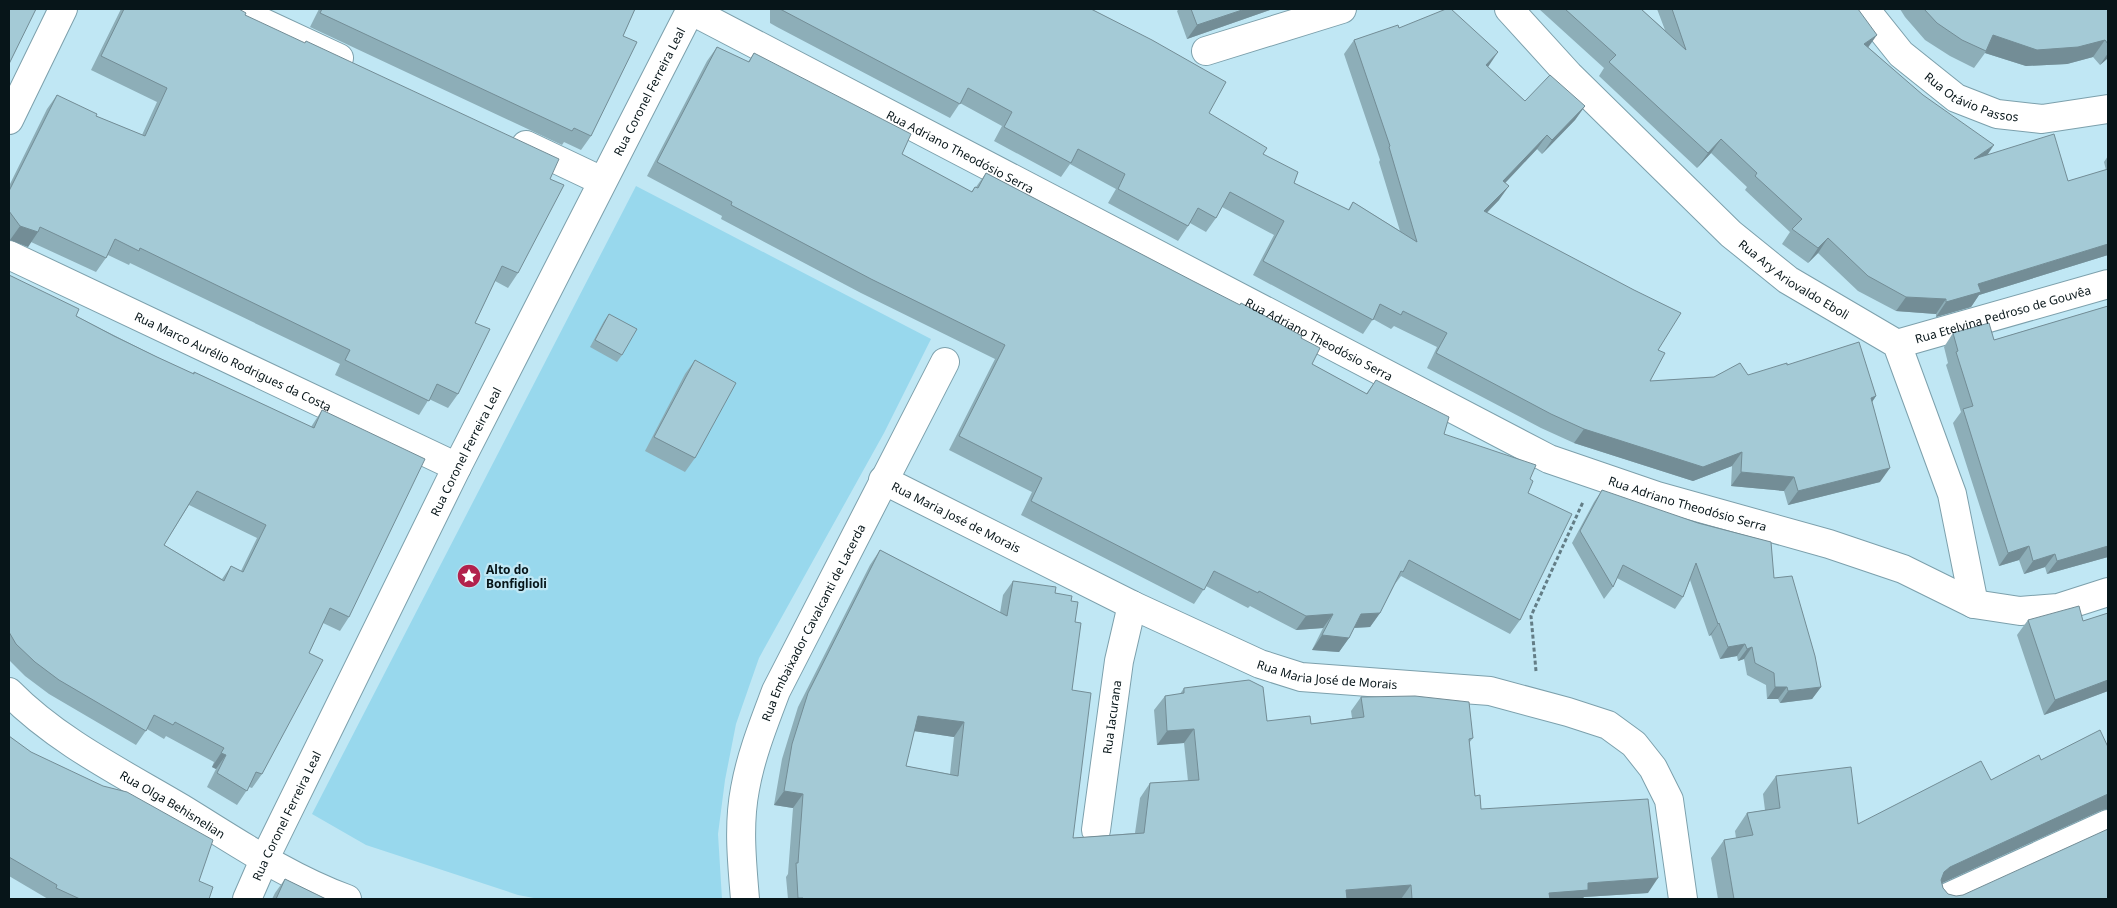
<svg xmlns="http://www.w3.org/2000/svg" width="2117" height="908" viewBox="0 0 2117 908" font-family="'Noto Sans',sans-serif">
	<style>
		.green { fill: #98d8ed }
		.lines { fill: none; stroke-linecap: round; stroke-linejoin: round }
		.street-casing { stroke: #7ca0ac; stroke-width: 30 }
		.path { stroke: #637d86; stroke-width: 3; stroke-dasharray: 4 2.5; stroke-linecap: butt }
		.street { stroke: #fff; stroke-width: 28 }
		.wall { fill: #8daeb8; fill-rule: evenodd }
		.shaded-wall { fill: #738d96 }
		.building { fill: #a4cad6; stroke: #738d96; fill-rule: evenodd }
		.labels { text-anchor: middle; dominant-baseline: central; stroke-width: 4.5; stroke-linejoin: round; paint-order: stroke }
		.street-label { font-size: 12px; fill: #071519; stroke: #c0e7f4 }
		.poi-label { font-size: 12px; font-weight: bold; fill: #071519; stroke: #c0e7f4; text-anchor: start }
	</style>
	<rect width="100%" height="100%" fill="#c0e7f4"/>
	<polygon class="green" points="636,186 931,339 884,433 759,658 736,724 725,780 718,834 722,899 539,899 518,895 366,845 312,814"/>
	<g class="lines">
		<g class="street-casing">
			<g id="street">
				<polyline points="234,9 339,58"/>
				<path id="s1" d="M1509 9 1569 75 1731 234 1788 280 1897 344 1952 494 1974 604"/>
				<path id="s2" d="M1865 9 1901 54 1956 98 1997 114 2042 119 2108 109"/>
				<path id="s3" d="M690 10 1549 459 1657 496 1829 544 1903 569 1974 604 2020 611 2058 608 2108 592"/>
				<polyline points="1206,51 1342,9"/>
				<polyline points="9,120 63,9"/>
				<polyline points="526,145 602,181"/>
				<path id="s4" d="M9 255 457 467"/>
				<path id="s5" d="M1897 344 2108 284"/>
				<path id="s6" d="M883 480 1132 605 1260 664 1301 677 1490 691 1568 712 1608 725 1634 744 1653 768 1669 800 1683 899"/>
				<path id="s7" d="M9 692C57 741 122 773 181 808 235 841 287 877 347 899"/>
				<path id="s8" d="M1096 830 1119 661 1132 605"/>
				<path id="s9" d="M247 899 264 860 457 467 691 9"/>
				<path id="s10" d="M745 899C742 863 738 825 745 789 751 755 764 723 776 691L945 362"/>
				<polyline points="1944,899 2108,824"/>
			</g>
		</g>
		<polyline class="path" points="1536,671 1531,616 1583,502"/>
		<use href="#street" class="street"/>
	</g>
	<g class="wall">
		<polygon points="121,9 239,9 245,15 550,179 518,273 508,288 495,281 475,323 458,394 448,408 429,399 419,415 335,375 340,364 130,263 129,265 108,255 96,272 31,242 28,247 10,240 9,239 9,186 47,109 57,95 96,116 142,135 157,102 91,70"/>
		<polygon points="319,9 635,9 623,36 591,136 581,150 564,142 562,145 310,27"/>
		<polygon points="770,9 1091,9 1209,113 1263,154 1294,183 1348,210 1353,202 1400,231 1379,162 1380,160 1344,54 1354,40 1399,28 1488,67 1525,101 1585,106 1575,120 1542,154 1537,149 1505,182 1499,200 1487,213 1658,350 1650,381 1748,375 1787,365 1876,396 1872,402 1880,482 1788,505 1784,491 1731,486 1732,466 1693,481 1574,443 1541,428 1427,368 1437,347 1394,326 1391,329 1373,319 1363,334 1253,275 1274,235 1222,207 1216,218 1206,232 1190,223 1178,241 1108,203 1116,189 1070,164 1061,177 994,141 1002,126 960,103 950,118 777,27 770,23"/>
		<polygon points="1179,9 1273,9 1187,39 1177,11"/>
		<polygon points="1539,9 1641,9 1665,30 1657,9 1858,9 1868,47 1988,154 2068,181 2106,170 2104,162 2108,156 2108,255 1979,295 1971,307 1936,317 1936,314 1896,311 1858,291 1818,253 1808,263 1782,244 1790,232 1745,190 1747,187 1711,153 1697,168 1599,76 1604,68"/>
		<polygon points="1900,9 2108,9 2108,58 2100,65 2093,57 2067,64 2026,66 1985,53 1974,68 1950,56 1925,40 1905,17"/>
		<polygon points="717,47 748,62 754,53 902,154 971,192 975,187 976,187 986,173 1301,338 1312,364 1366,394 1376,380 1444,434 1530,479 1528,493 1520,620 1510,634 1401,576 1395,584 1380,613 1370,627 1354,628 1349,638 1339,652 1312,650 1323,628 1296,630 1250,606 1248,608 1206,586 1194,604 1021,515 1032,492 949,450 995,359 861,293 721,219 722,216 647,176 707,61"/>
		<path d="M9 275 76 316 157 357 193 374 194 372 311 427 322 410 349 617 340 631 323 623 309 653 262 774 252 788 249 787 237 805 207 787 216 769 212 767 214 762 166 736 164 739 147 729 136 745 49 694 25 676 9 660ZM189 505 257 538 241 571 231 566 222 579 164 545Z"/>
		<polygon points="2108,306 2108,557 2047,574 2045,567 2024,574 2019,560 1999,566 1953,423 1961,412 1946,365 1948,363 1944,347 1953,333 1994,340"/>
		<polygon points="609,314 622,355 617,362 590,347 604,321"/>
		<polygon points="695,360 695,458 685,472 645,451 685,374"/>
		<polygon points="1602,490 1774,578 1821,687 1812,699 1780,703 1778,699 1767,699 1766,685 1747,675 1744,659 1738,661 1737,656 1720,659 1711,635 1709,636 1690,580 1683,597 1675,609 1617,578 1613,587 1604,599 1572,543 1594,502"/>
		<path d="M880 550 1000 613 1003 595 1013 581 1055 593 1071 601 1075 622 1072 690 1073 838 1135 833 1140 798 1150 783 1188 781 1184 743 1157 745 1154 710 1165 696 1180 694 1184 688 1267 721 1311 724 1352 718 1351 711 1361 697 1473 738 1469 743 1475 796 1481 809 1648 893 1584 897 1582 899H788L786 877 788 874 793 808 774 805 782 759 798 707 870 565ZM914 731 954 737 950 774 906 766Z"/>
		<polygon points="2108,613 2108,691 2044,715 2017,635 2028,620 2083,621"/>
		<polygon points="9,736 199,881 209,899 48,899 9,876"/>
		<polygon points="2108,747 2108,809 2102,810 1942,883 1943,888 1948,894 1956,896 2108,899 1718,899 1711,858 1724,840 1736,838 1735,831 1747,813 1765,810 1763,794 1776,776 1858,824 1991,780 2041,760"/>
		<polygon points="285,879 326,899 272,899 275,893"/>
	</g>
	<g class="shaded-wall">
		<polygon points="1245,9 1273,9 1187,39 1197,25"/>
		<polygon points="1877,35 1867,49 1864,44"/>
		<polygon points="1993,35 2105,40 2093,57 2067,64 2026,66 1985,53"/>
		<polygon points="1498,52 1488,67 1486,65"/>
		<polygon points="2108,53 2108,58 2100,65"/>
		<polygon points="1585,106 1575,120 1542,154 1552,140"/>
		<polygon points="1547,135 1537,149 1494,195 1503,181"/>
		<polygon points="1721,139 1711,153 1697,168 1708,153"/>
		<polygon points="1994,145 1984,160 1974,159"/>
		<polygon points="1509,186 1499,200 1474,225 1484,211"/>
		<polygon points="20,226 38,232 28,247 10,240"/>
		<polygon points="1828,238 1818,253 1808,263 1818,248"/>
		<polygon points="2108,244 2108,255 1979,295 1971,307 1936,317 1946,302 1978,284"/>
		<polygon points="1906,297 1946,299 1936,314 1896,311"/>
		<polygon points="1876,396 1866,411 1871,398"/>
		<polygon points="1584,429 1742,452 1732,466 1693,481 1574,443"/>
		<polygon points="1890,468 1880,482 1788,505 1798,491"/>
		<polygon points="1741,472 1794,477 1784,491 1731,486"/>
		<polygon points="2029,546 2019,560 1999,566 2008,553"/>
		<polygon points="2108,546 2108,557 2047,574 2057,561"/>
		<polygon points="2055,554 2045,567 2024,574 2033,561"/>
		<polygon points="1380,613 1370,627 1352,628 1361,614"/>
		<polygon points="1333,614 1323,628 1296,630 1306,616"/>
		<polygon points="1719,623 1711,635 1709,636 1718,624"/>
		<polygon points="1322,635 1349,638 1339,652 1312,650"/>
		<polygon points="1745,644 1737,656 1720,659 1728,647"/>
		<polygon points="1752,647 1744,659 1738,661 1747,649"/>
		<polygon points="2108,680 2108,691 2044,715 2055,700"/>
		<polygon points="1775,687 1787,687 1778,699 1767,699"/>
		<polygon points="1821,687 1812,699 1780,703 1788,691"/>
		<polygon points="918,716 964,722 954,737 907,730"/>
		<polygon points="1194,729 1184,743 1157,745 1167,731"/>
		<polygon points="221,753 226,755 216,769 212,767"/>
		<polygon points="784,791 803,794 793,808 774,805"/>
		<polygon points="2108,794 2108,809 2102,810 1938,885 1944,872 1950,867"/>
		<polygon points="1658,878 1648,893 1584,897 1582,899 1545,899 1549,893 1588,883"/>
		<polygon points="1411,885 1401,899 1340,899 1346,890"/>
	</g>
	<g class="building">
		<polygon points="9,9 36,9 9,64"/>
		<polygon points="124,9 239,9 246,13 245,15 305,43 306,41 559,159 550,179 564,185 518,273 502,266 475,323 490,329 458,394 437,384 429,401 345,360 350,350 140,248 139,251 115,239 106,258 40,227 38,232 20,226 9,211 9,191 57,95 97,114 96,116 145,136 167,88 101,56"/>
		<polygon points="322,9 635,9 623,36 637,42 591,136 574,128 572,131 320,13"/>
		<polygon points="780,9 1091,9 1152,40 1226,82 1209,113 1267,148 1263,154 1298,172 1294,183 1349,210 1353,202 1417,242 1389,147 1390,146 1354,40 1398,25 1399,28 1446,9 1451,9 1498,52 1486,65 1525,101 1550,75 1585,106 1552,140 1547,135 1503,181 1509,186 1484,211 1634,290 1681,313 1658,350 1665,353 1650,381 1714,377 1740,363 1748,375 1787,363 1787,365 1859,342 1876,396 1871,398 1890,468 1798,491 1794,477 1741,472 1742,452 1703,467 1584,429 1551,414 1436,353 1447,333 1403,311 1401,315 1380,304 1373,320 1263,261 1284,221 1230,192 1216,218 1198,208 1188,226 1118,189 1125,174 1078,149 1071,163 1004,127 1012,112 968,88 960,104"/>
		<polygon points="1191,9 1245,9 1197,25"/>
		<polygon points="1565,9 1641,9 1686,50 1672,9 1858,9 1877,35 1864,44 1923,95 1994,145 1974,159 2054,134 2068,181 2108,169 2108,244 1978,284 1981,292 1946,302 1946,299 1906,297 1868,276 1828,238 1818,248 1792,229 1802,219 1755,176 1757,173 1721,139 1708,153 1609,62 1616,55"/>
		<polygon points="1924,9 2108,9 2108,44 2105,40 2078,47 2037,50 1993,35 1986,51 1962,40 1937,23"/>
		<polygon points="717,47 749,62 754,53 911,134 902,154 972,192 975,187 978,188 986,173 1193,281 1240,305 1241,303 1302,336 1301,338 1320,348 1312,364 1367,394 1376,380 1449,417 1444,434 1536,465 1530,479 1533,481 1528,493 1572,514 1520,620 1409,560 1403,572 1401,571 1380,613 1361,614 1349,638 1322,635 1333,614 1306,616 1259,591 1258,593 1214,571 1204,590 1031,501 1042,478 959,436 1005,345 871,279 731,205 732,202 657,162"/>
		<path d="M9 275 79 309 76 316 114 336 157 357 194 374V372L314 428 322 410 425 459 349 617 330 608 309 653 323 660 262 774 256 772 247 791 217 773 226 755 221 753 224 748 175 722 173 725 154 715 146 731 59 680 35 662 16 644 9 632ZM197 491 266 525 243 572 231 566 224 581 164 545Z"/>
		<polygon points="2108,306 2108,546 2057,561 2055,554 2033,561 2029,546 2008,553 1963,409 1973,406 1956,352 1958,351 1953,333 1989,323 1994,340"/>
		<polygon points="609,314 637,329 622,355 595,340"/>
		<polygon points="695,360 736,383 695,458 654,437"/>
		<polygon points="1602,490 1698,523 1771,542 1774,578 1792,576 1815,656 1821,687 1788,691 1787,687 1775,687 1774,673 1755,663 1752,647 1747,649 1745,644 1728,647 1719,623 1718,624 1696,563 1683,597 1623,565 1613,587 1580,531"/>
		<path d="M880 550 1007 616 1013 581 1056 587 1055 593 1072 596 1071 601 1078 602 1075 622 1081 623 1072 690 1091 693 1073 838 1144 833 1150 783 1199 780 1194 729 1167 731 1165 696 1184 693V688L1249 680 1263 687 1267 721 1310 716 1311 724 1364 717 1361 697 1415 696 1469 702 1473 738 1469 739 1475 796 1480 795 1481 809 1648 799 1658 878 1588 883V890L1549 893 1550 899H1412L1411 885 1346 890 1347 899H803V898H798L796 863H798L803 794 784 791 792 744 808 693ZM918 716 964 722 958 776 906 766Z"/>
		<polygon points="2079,606 2083,621 2108,613 2108,680 2055,700 2028,620"/>
		<polygon points="2100,730 2108,747 2108,794 1950,867 1944,872 1941,880 1943,888 1948,894 1956,896 1963,895 2108,829 2108,899 1734,899 1724,840 1753,835 1747,813 1780,808 1776,776 1851,767 1858,824 1981,761 1991,780 2039,755 2041,760"/>
		<polygon points="9,736 31,752 103,786 127,792 213,840 199,881 213,887 209,899 80,899 56,888 57,885 9,857"/>
		<polygon points="285,879 326,899 276,899"/>
	</g>
	<defs>
		<g id="sight-disc" transform="scale(1.25)"><circle r="9.5" fill="#b2214c" stroke="#c0e7f4"/><path d="M0-6L1.8-2.2L6-1.7L2.9 1.2L3.7 5.4L0 3.3L-3.7 5.4L-2.9 1.2L-6-1.7L-1.8-2.2Z" fill="#fff"/></g>
	</defs>
	<g fill-rule="evenodd">
		<use href="#sight-disc" x="469" y="576"/>
	</g>
	<g class="labels">
		<g class="street-label">
			<text stroke="none"><textPath href="#s9" startOffset="902">Rua Coronel Ferreira Leal</textPath></text>
			<text stroke="none"><textPath href="#s2" startOffset="142">Rua Otávio Passos</textPath></text>
			<text stroke="none"><textPath href="#s3" startOffset="305">Rua Adriano Theodósio Serra</textPath></text>
			<text stroke="none"><textPath href="#s1" startOffset="394">Rua Ary Ariovaldo Eboli</textPath></text>
			<text stroke="none"><textPath href="#s5" startOffset="110">Rua Etelvina Pedroso de Gouvêa</textPath></text>
			<text stroke="none"><textPath href="#s3" startOffset="710">Rua Adriano Theodósio Serra</textPath></text>
			<text stroke="none"><textPath href="#s4" startOffset="248">Rua Marco Aurélio Rodrigues da Costa</textPath></text>
			<text stroke="none"><textPath href="#s9" startOffset="498">Rua Coronel Ferreira Leal</textPath></text>
			<text stroke="none"><textPath href="#s3" startOffset="1115">Rua Adriano Theodósio Serra</textPath></text>
			<text stroke="none"><textPath href="#s6" startOffset="82">Rua Maria José de Morais</textPath></text>
			<text stroke="none"><textPath href="#s10" startOffset="291">Rua Embaixador Cavalcanti de Lacerda</textPath></text>
			<text stroke="none"><textPath href="#s6" startOffset="488">Rua Maria José de Morais</textPath></text>
			<text stroke="none"><textPath href="#s8" startOffset="114">Rua Iacurana</textPath></text>
			<text stroke="none"><textPath href="#s7" startOffset="199">Rua Olga Behisnelian</textPath></text>
			<text stroke="none"><textPath href="#s9" startOffset="92">Rua Coronel Ferreira Leal</textPath></text>
		</g>
		<g class="poi-label">
			<text x="486" y="569">Alto do<tspan x="486" dy="14">Bonfiglioli</tspan></text>
		</g>
	</g>
	<rect width="2117" height="908" fill="none" stroke="#071519" stroke-width="20"/>
</svg>
